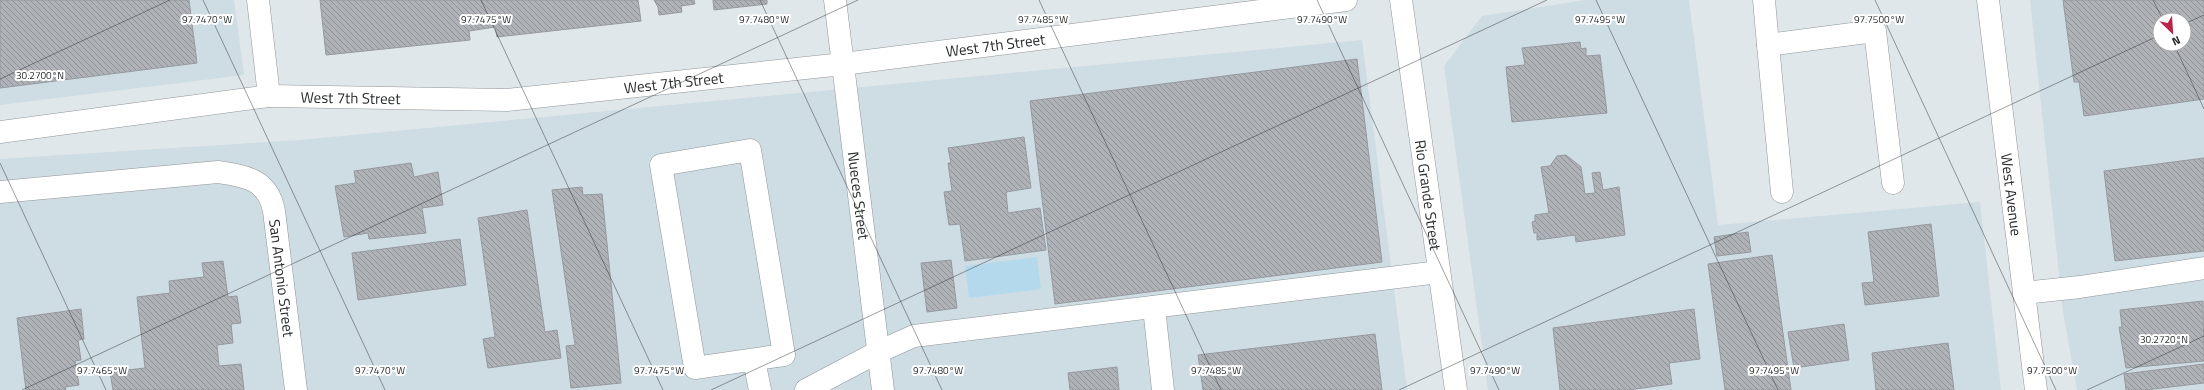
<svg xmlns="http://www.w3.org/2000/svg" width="2204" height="390" viewBox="0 0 2204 390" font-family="'Titillium Web',sans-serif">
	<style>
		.built { fill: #cedce4; fill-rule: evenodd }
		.green { fill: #b4d9ed }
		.building { fill: url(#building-back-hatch); stroke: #96999f; fill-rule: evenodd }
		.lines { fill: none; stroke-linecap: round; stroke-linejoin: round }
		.minor-casing { stroke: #8f9598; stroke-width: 23 }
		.minor { stroke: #fff; stroke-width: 22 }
		.ticks { fill: none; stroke: #292b2d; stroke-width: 1; stroke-opacity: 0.45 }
		.labels { text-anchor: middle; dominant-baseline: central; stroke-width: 4; stroke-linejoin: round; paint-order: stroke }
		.street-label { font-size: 15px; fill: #292b2d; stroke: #fff }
		.ticks-label { font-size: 10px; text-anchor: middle; fill: #292b2d; stroke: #fff; stroke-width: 4; stroke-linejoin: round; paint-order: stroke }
	</style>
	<defs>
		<pattern id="building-back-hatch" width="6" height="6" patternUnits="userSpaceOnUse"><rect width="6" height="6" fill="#afb3b8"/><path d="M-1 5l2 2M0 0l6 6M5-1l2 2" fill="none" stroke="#8e9296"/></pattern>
	</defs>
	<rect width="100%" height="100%" fill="#e0e7ea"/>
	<g class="built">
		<polygon points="0,0 234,0 244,75 0,105"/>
		<polygon points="1585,0 1689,0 1718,225 1980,202 2001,390 1488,390 1444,66 1482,16"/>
		<path d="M2030 0H2204V390H2077L2063 312ZM2160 20H2184V44H2160Z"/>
		<polygon points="1362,40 1407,390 0,390 0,159 299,140"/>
	</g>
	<polygon class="green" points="1037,257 1041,289 969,298 965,266"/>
	<g class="building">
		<polygon points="0,0 189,0 197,63 0,88"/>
		<polygon points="320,0 638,0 641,21 497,37 495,27 469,31 470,40 326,55"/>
		<polygon points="654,0 694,0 695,4 681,6 682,12 659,15 658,7"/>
		<polygon points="713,0 767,0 767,4 714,10"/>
		<path d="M2063 0H2204V99L2084 116 2079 82H2074ZM2160 20H2184V44H2160Z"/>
		<polygon points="1580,42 1581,49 1586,48 1586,56 1600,55 1607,113 1512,122 1506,67 1525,65 1522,48"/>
		<polygon points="1357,59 1382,262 1055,304 1030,101"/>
		<polygon points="1024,137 1031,188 1006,192 1008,213 1040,208 1046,250 965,261 960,224 949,225 944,192 952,191 948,163 951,163 948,148"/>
		<polygon points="1566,155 1581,167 1585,194 1595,193 1592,173 1600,172 1603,190 1619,187 1625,235 1576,242 1575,235 1537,240 1537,233 1534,233 1532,222 1535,221 1535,215 1549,213 1541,167 1550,166 1557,156"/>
		<polygon points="2204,158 2204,251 2115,261 2104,171"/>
		<polygon points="411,163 414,177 438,172 443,205 422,208 426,233 369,239 368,233 344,237 335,186 356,183 354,171"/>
		<polygon points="582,187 583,195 602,194 621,383 571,388 566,346 575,345 552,190"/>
		<polygon points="527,210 545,332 557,330 561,358 488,368 483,339 495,337 478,218"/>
		<polygon points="1931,224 1939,296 1865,305 1862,283 1874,282 1868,232"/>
		<polygon points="1748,232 1751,252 1717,256 1714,237"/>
		<polygon points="460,239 466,285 358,300 352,253"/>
		<polygon points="1772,255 1791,390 1725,390 1708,264"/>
		<polygon points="951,260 957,308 927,312 921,263"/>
		<polygon points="223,261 228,297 237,296 241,323 231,324 233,343 217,345 219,366 241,364 244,390 113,390 110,372 145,368 137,297 170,293 169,281 204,277 202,263"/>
		<polygon points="2203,301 2204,361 2126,368 2119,327 2122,327 2120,310"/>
		<polygon points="81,309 84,339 78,340 81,360 75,361 79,385 65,387 66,390 26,390 17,318"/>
		<polygon points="1694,309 1700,359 1669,363 1672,384 1628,390 1560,390 1553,328"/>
		<polygon points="1844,324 1849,360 1794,368 1788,332"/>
		<polygon points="1375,334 1382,390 1203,390 1198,355"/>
		<polygon points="1948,343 1954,390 1876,390 1872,353"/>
		<polygon points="2204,364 2204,383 2145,390 2126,390 2124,374"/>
		<polygon points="1117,367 1119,390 1070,390 1068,373"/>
	</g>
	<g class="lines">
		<g class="minor-casing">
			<g id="minor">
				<polyline points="258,0 269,96"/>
				<path id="s1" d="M835 0 883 390"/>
				<path id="s2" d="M1401 0 1456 390"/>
				<polyline points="1764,0 1768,45"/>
				<path id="s3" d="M1988 0 2036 390"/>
				<path id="s4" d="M0 132 269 96 507 100 843 64 1346 0"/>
				<polygon points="750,150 784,355 695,368 661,165"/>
				<path id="s5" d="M0 192 218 172C245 176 268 179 274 211L296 390"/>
				<polyline points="1782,192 1768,45 1875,31 1893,183"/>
				<polyline points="2024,293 2080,287 2204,268"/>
				<polyline points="1154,308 1163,390"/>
				<polyline points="754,360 760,390"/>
				<polyline points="806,390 878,352 914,336 1439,272"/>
			</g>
		</g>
		<use href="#minor" class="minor"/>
	</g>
	<path class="ticks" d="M203 0 385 390M481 0 663 390M760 0 942 390M1039 0 1221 390M1317 0 1499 390M1596 0 1778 390M1875 0 2056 390M2153 0 2163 20M2184 24 2204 15M2174 44 2204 109M0 79 170 0M0 163 106 390M22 390 858 0M711 390 1547 0M1399 390 2160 35M2087 390 2204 336"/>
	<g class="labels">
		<g class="street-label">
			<text stroke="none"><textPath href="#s4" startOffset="1001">West 7th Street</textPath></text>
			<text stroke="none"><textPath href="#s4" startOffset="677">West 7th Street</textPath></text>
			<text stroke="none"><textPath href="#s4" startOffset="353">West 7th Street</textPath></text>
			<text stroke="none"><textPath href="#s1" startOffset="197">Nueces Street</textPath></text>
			<text stroke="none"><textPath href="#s2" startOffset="197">Rio Grande Street</textPath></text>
			<text stroke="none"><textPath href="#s3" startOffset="196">West Avenue</textPath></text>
			<text stroke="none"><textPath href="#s5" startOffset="361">San Antonio Street</textPath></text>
		</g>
	</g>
	<g class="ticks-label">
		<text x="207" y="23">97.7470°W</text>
		<text x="486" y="23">97.7475°W</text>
		<text x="764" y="23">97.7480°W</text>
		<text x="1043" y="23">97.7485°W</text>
		<text x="1322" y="23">97.7490°W</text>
		<text x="1600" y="23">97.7495°W</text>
		<text x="1879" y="23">97.7500°W</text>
		<text x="40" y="79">30.2700°N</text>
		<text x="2164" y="343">30.2720°N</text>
		<text x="102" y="374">97.7465°W</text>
		<text x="380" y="374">97.7470°W</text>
		<text x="659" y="374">97.7475°W</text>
		<text x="938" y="374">97.7480°W</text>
		<text x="1216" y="374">97.7485°W</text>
		<text x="1495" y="374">97.7490°W</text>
		<text x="1774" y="374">97.7495°W</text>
		<text x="2052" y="374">97.7500°W</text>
	</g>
	<g transform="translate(2172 32) rotate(155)"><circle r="19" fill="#ffffff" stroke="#a9aaab"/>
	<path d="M0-3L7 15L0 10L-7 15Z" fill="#b72548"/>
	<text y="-6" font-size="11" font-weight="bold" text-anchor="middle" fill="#292b2d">N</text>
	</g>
</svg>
